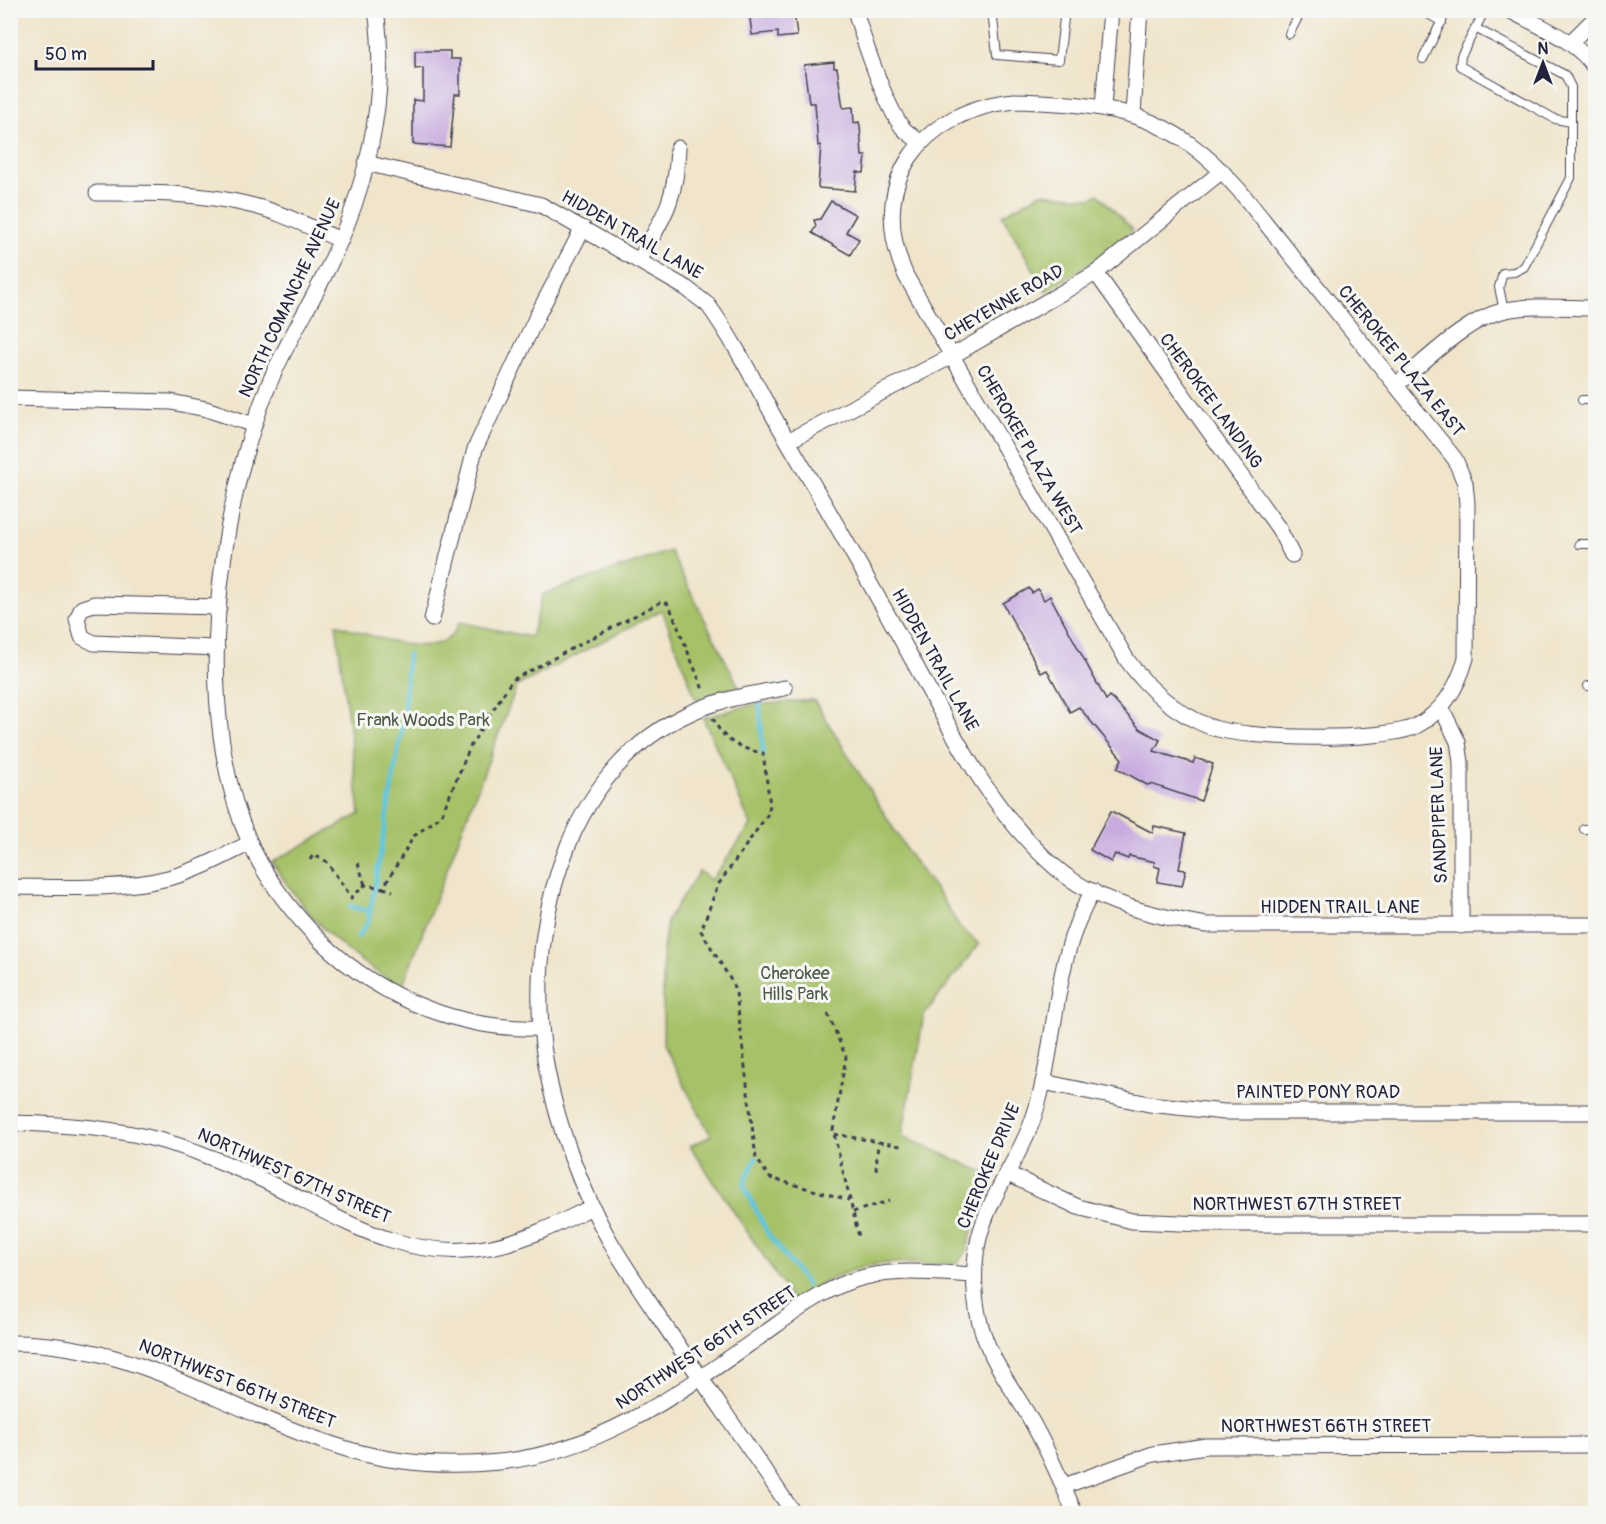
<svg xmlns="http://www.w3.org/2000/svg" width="1606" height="1524" viewBox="0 0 1606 1524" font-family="Pangolin,sans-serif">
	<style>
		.green { fill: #a6c168; stroke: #647252; stroke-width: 1.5 }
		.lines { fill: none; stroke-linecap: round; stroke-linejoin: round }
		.stream { stroke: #5dc4da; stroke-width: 4.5 }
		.building { fill: #c7aadf }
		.lane-casing { stroke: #413f50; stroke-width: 10 }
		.street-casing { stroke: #413f50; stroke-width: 17 }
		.path { stroke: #413f50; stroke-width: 3; stroke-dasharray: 4.5 4.5; stroke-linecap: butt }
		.lane { stroke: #fff; stroke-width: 8 }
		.street { stroke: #fff; stroke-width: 15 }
		.labels { text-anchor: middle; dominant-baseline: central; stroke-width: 6; stroke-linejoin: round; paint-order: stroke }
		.street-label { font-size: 18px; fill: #22223b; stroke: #f6f6f2 }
		.park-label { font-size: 18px; fill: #505a4b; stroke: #f6f6f2 }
	</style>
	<rect width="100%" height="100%" fill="#f6f6f2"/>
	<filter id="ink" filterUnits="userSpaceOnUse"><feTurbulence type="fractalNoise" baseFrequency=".0167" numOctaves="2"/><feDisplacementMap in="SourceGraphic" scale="12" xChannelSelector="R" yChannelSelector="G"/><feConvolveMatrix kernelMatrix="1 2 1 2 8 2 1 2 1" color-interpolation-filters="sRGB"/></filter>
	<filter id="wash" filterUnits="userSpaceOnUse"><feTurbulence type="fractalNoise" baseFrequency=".008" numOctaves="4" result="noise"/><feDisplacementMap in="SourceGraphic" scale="24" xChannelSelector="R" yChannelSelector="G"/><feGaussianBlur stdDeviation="1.35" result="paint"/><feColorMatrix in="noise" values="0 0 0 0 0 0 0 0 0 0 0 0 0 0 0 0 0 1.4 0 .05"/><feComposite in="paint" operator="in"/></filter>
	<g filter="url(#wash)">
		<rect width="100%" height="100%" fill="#f0e4ca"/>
		<g class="green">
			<polygon points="1041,193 1092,198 1098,194 1133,230 1094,262 1046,291 1002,215"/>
			<path d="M670 551 739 687 696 699 662 610 517 686 402 987C343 955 308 918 272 862L360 814 336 624C368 634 446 668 459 622L531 637 543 594Z"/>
			<path d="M814 700 911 857 942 898 959 926 979 944 924 1015 902 1136 995 1177 979 1209 966 1252 957 1263C936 1266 913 1262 892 1263 855 1264 823 1281 794 1302L690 1146 711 1136 663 1045V951L667 921 699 871 711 880 751 825 703 718 751 705Z"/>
		</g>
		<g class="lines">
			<g class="stream">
				<polyline points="759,695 763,753"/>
				<polyline points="350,906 370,912"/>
				<polyline points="358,937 368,922 370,913 403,723 408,654"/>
				<polyline points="756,1158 744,1183 746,1190 768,1234 808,1286"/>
			</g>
		</g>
		<g id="blocks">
			<g class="building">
				<polygon points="749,10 794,12 797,36 778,38 778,32 752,35"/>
				<polygon points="415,51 450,51 450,59 460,59 460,94 455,94 450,147 413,144 413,100 423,101 423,68 415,69"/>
				<polygon points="834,62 834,68 837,68 843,108 853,107 854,123 859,122 860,126 862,156 866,156 864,173 857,172 855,191 819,188 818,186 821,145 818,146 815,103 809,103 804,65"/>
				<polygon points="831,201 856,215 846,232 859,239 850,255 812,233 816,226 814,220 820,219"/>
				<polygon points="1029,588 1032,593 1038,589 1044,600 1050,596 1106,700 1110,696 1140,729 1160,740 1154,751 1193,763 1195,758 1213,764 1201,801 1151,784 1147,785 1117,768 1122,759 1079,707 1070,712 1047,670 1041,673 1003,603"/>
				<polygon points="1111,811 1153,833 1154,826 1186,833 1179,869 1186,870 1182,886 1157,882 1160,868 1154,866 1155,862 1129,856 1128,859 1115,854 1111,862 1090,850"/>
			</g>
		</g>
	</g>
	<g filter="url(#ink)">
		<use href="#blocks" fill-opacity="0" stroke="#413f50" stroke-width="1.5"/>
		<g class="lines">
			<g class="lane-casing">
				<g id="lane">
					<polyline points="992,10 997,55 1059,60 1065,10"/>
					<polyline points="1421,10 1442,22"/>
					<polyline points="1485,10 1461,56 1460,66 1555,119 1571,122"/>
					<polyline points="1475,28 1565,75 1571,87 1571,178 1524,267 1514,272 1503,273 1499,287 1504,311"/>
					<polyline points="1289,34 1302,10"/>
					<polyline points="1423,59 1447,10"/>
					<polyline points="1582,400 1596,400"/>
					<polyline points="1579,544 1596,544"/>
					<polyline points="1588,686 1596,686"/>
					<polyline points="1584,829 1596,829"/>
				</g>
			</g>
			<g class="street-casing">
				<g id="street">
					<path d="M376 10C390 105 363 201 320 284 302 319 281 353 267 389 216 518 192 714 250 843 264 875 286 904 309 929 368 993 455 1031 541 1028"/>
					<path d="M855 10C863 39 885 104 902 127 907 133 914 137 920 142"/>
					<path d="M1509 10C1538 26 1578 40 1596 70"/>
					<polyline points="1570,43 1596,17"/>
					<path d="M1015 101C1114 104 1171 112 1239 190L1455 459 1465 483 1467 503 1466 658C1458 687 1443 712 1416 726 1384 742 1241 740 1208 726 1174 712 1148 689 1127 660L906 276C865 185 920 110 1015 101Z"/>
					<polyline points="1103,107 1111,10"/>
					<polyline points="1133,114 1140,10"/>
					<path d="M366 163 541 205 686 288 708 305C735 342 756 385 779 426 824 503 869 580 912 659 952 732 991 812 1055 867 1096 903 1154 916 1206 925H1596"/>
					<path d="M97 193C148 193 199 192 250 205 281 212 311 228 341 240"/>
					<path d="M639 261C664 216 676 201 678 148"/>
					<polyline points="1096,273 1279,529 1292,555"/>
					<path d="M1396 385C1426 361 1465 320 1502 311 1532 304 1565 308 1596 308"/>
					<polyline points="10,398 171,402 206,409 254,425"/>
					<polyline points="788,441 952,356 1096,273 1222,171"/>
					<polyline points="432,619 475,449 538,314 583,228"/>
					<polyline points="217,648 94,643 82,637 77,619 82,608 94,604 219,607"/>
					<path d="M785 688C753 694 720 699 690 713 573 766 532 907 541 1027 546 1087 566 1149 591 1204 608 1243 634 1279 657 1314 702 1381 749 1447 794 1514"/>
					<polyline points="1441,707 1458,742 1461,762 1461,926"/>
					<path d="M10 887C63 887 117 891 168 878 197 871 224 856 250 843"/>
					<polyline points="1043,1082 1149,1104 1224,1112 1596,1112"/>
					<path d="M10 1123C74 1124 142 1130 202 1154 222 1162 242 1170 261 1179 336 1215 402 1264 491 1247 526 1240 560 1223 592 1207"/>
					<polyline points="1008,1174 1078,1207 1132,1221 1203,1224 1596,1224"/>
					<path d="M10 1343C141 1342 230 1415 350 1450 398 1464 449 1467 499 1462 599 1452 678 1394 758 1338 787 1318 817 1293 851 1281 890 1267 934 1273 974 1275"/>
					<polyline points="1064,1486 1153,1454 1206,1446 1596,1445"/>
					<path d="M1075 1514C1061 1480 1046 1446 1028 1415 1009 1383 988 1357 979 1319 973 1293 973 1263 979 1238 989 1197 1017 1162 1032 1122 1059 1046 1050 962 1093 891"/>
				</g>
			</g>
			<g class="path">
				<path d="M713 718C723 741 740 749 763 753L770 805 768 814 718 885 701 931 732 982 736 993 756 1158 770 1178 849 1200"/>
				<polyline points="310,860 313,855 326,861 352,898"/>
				<polyline points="358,863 365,885"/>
				<polyline points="383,888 393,891"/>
				<polyline points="350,899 365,885 383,888 414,836 441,816 471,745 512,680 661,602 667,603 671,610 704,692"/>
				<polyline points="828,1014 846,1057 833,1130 859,1237"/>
				<polyline points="834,1134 901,1146"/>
				<polyline points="876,1170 878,1142"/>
				<polyline points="853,1212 889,1201"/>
			</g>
			<use href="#lane" class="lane"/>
			<use href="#street" class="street"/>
		</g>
	</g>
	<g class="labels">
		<g class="street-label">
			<text transform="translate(632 235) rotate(30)">HIDDEN TRAIL LANE</text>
			<text transform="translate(290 298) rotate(-65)">NORTH COMANCHE AVENUE</text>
			<text transform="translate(1004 303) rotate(-30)">CHEYENNE ROAD</text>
			<text transform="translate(1401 361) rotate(51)">CHEROKEE PLAZA EAST</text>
			<text transform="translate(1211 401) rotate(54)">CHEROKEE LANDING</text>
			<text transform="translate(1029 450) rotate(60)">CHEROKEE PLAZA WEST</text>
			<text transform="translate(935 660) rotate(61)">HIDDEN TRAIL LANE</text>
			<text transform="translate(1439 815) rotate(-92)">SANDPIPER LANE</text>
			<text x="1340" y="907">HIDDEN TRAIL LANE</text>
			<text x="1318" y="1092">PAINTED PONY ROAD</text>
			<text transform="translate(989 1166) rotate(-67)">CHEROKEE DRIVE</text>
			<text transform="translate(294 1176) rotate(24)">NORTHWEST 67TH STREET</text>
			<text x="1297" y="1204">NORTHWEST 67TH STREET</text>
			<text transform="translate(706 1348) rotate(-33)">NORTHWEST 66TH STREET</text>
			<text transform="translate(237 1384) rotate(22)">NORTHWEST 66TH STREET</text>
			<text x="1326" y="1426">NORTHWEST 66TH STREET</text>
		</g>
		<g class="park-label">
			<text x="423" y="720">Frank Woods Park</text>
			<text x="795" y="973">Cherokee<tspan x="795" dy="21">Hills Park</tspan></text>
		</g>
	</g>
	<rect width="1606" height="1524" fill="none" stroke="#f6f6f2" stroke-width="36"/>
	<g transform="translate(1543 63)" stroke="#f6f6f2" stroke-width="4.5" paint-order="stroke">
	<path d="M0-4.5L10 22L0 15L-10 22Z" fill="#22223b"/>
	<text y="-9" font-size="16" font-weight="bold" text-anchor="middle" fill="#22223b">N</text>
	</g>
	<path d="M36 60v9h117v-9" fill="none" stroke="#22223b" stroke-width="3"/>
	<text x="45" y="60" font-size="18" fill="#22223b" stroke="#f6f6f2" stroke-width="4.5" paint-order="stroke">50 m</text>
</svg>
